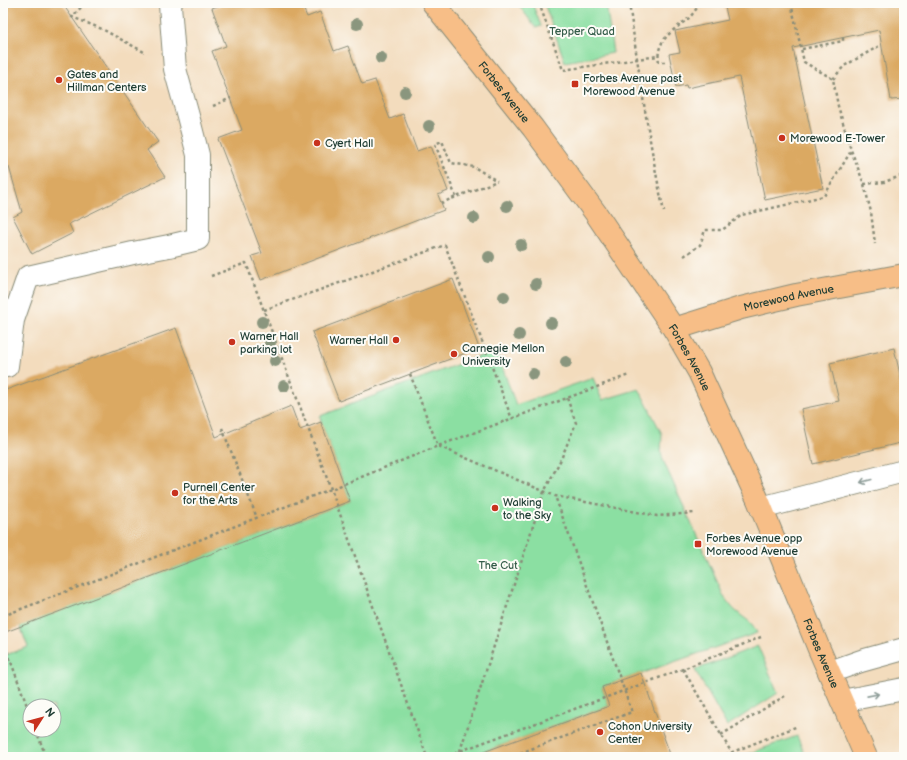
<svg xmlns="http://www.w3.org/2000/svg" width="907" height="760" viewBox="0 0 907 760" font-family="'Balsamiq Sans',sans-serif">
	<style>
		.green { fill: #8bdfa2; stroke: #558e6b; fill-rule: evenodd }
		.building { fill: #dba962 }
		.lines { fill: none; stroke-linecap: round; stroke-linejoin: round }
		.minor-casing { stroke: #898c78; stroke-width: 24 }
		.major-casing { stroke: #898c78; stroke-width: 24 }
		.path { stroke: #898c78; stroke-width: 2.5; stroke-dasharray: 3 3; stroke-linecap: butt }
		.minor { stroke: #fff; stroke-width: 22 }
		.major { stroke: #f7be87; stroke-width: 22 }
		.tree { fill: #8a967e }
		.oneway { stroke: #8f9e9a }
		.poi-dot { fill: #c8321e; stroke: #fdfcf7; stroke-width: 1.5 }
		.labels { text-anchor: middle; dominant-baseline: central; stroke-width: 4; stroke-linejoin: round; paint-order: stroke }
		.park-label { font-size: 11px; fill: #355d4a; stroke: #fdfcf7 }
		.poi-label { font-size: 11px; fill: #1f3d34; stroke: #fdfcf7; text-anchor: start }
		.street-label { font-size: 11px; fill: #1f3d34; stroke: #fdfcf7 }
	</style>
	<rect width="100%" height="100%" fill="#fdfcf7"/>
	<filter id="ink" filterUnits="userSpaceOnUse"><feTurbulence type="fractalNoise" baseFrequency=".025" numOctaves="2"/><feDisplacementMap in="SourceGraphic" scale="8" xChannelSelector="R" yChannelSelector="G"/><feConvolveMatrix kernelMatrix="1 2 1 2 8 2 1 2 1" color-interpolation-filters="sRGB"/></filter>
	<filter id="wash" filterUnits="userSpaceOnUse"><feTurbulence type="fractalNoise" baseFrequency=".012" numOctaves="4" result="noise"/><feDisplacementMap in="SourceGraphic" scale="16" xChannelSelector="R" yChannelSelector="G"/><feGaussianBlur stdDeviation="0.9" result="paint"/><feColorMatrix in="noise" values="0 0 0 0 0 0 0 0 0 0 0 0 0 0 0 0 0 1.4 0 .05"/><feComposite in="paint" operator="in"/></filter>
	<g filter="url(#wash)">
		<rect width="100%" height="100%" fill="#f3dcbd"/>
		<g class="green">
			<polygon points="517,3 532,3 541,26 536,28"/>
			<polygon points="544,3 606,3 613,53 565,62"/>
			<path d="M496 350 516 405 593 378 602 400 639 389 662 434 661 452 663 460 724 597C728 602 732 608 737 612 746 620 752 621 757 633L602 687 609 706 470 757H3V656L28 647 20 626 350 501 321 422 320 416ZM30 706H54V730H30Z"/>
			<polygon points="758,646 778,693 727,726 695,670"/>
			<polygon points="797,736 806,757 746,757 745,755"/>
		</g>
		<g id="blocks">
			<g class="building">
				<polygon points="3,3 62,3 158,142 147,150 165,177 69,224 73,233 32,254 13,217 22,212 9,167 3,169"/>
				<polygon points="226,3 301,3 307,17 320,12 334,51 348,46 362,84 375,80 390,119 403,114 417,151 431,146 448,191 438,195 444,210 261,280 252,256 262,253 218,139 242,130 212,51 226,46 212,8"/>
				<polygon points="724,3 904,3 904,99 891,100 879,30 793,48 823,188 765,200 739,77 687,88 686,85 676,87 669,54 680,52 675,31 728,20"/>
				<polygon points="453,279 479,348 339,401 312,332"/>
				<polygon points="176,328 216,437 291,406 300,430 321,422 350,501 3,633 3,391"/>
				<polygon points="894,348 904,392 904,442 813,464 801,409 839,401 830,363"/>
				<polygon points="641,673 671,757 478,757 478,754 609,706 602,687"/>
			</g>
		</g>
	</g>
	<g filter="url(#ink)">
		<use href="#blocks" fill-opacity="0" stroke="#898c78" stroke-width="1"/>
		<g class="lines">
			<g class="minor-casing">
				<g id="minor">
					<polyline points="7,366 13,320 28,277 133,253 169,246 198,239 198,155 188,116 175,69 170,5 171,3"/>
					<polyline points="761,508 904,471"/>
					<polyline points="830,672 861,661 904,649"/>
					<polyline points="842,701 904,689"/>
				</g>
			</g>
			<g class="major-casing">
				<g id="major">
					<path id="s1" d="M433 3 533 128 597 215 674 329 699 372 758 500 819 649 866 757"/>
					<path id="s2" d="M674 329 741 308 796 295 904 275"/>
				</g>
			</g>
			<g class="path">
				<polyline points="85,3 72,17 102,29 146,53"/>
				<polyline points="539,3 563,70 658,56"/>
				<path d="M629 3C639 73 649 143 664 212"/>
				<polyline points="791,3 804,62 833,79 838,106 851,150 864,184 871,212 875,244"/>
				<polyline points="802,49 843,41 843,37"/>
				<path d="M665 62H659C655 40 674 30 689 18 693 14 697 8 700 3"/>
				<polyline points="833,79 844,66 881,45"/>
				<polyline points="213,106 231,98"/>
				<polyline points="864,184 884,182 904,175"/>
				<polyline points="456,197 435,144 442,141 451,163 474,167 497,181"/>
				<polyline points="441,203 497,181"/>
				<polyline points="684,256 700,245 705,230 722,230 742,215 824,196 851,151"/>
				<polyline points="211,276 246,263 331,489 427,757"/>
				<polyline points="264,310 445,245 512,419"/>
				<polyline points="410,374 438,446 555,496 657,516 695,513"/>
				<polyline points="222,428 257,518"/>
				<polyline points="3,616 344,484 438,446 629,375"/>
				<polyline points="3,640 30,714"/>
				<polyline points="683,669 734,757"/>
				<polyline points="36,730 46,757"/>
				<polyline points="721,735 785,696"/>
				<polyline points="444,757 683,669 761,637"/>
				<polyline points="458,757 544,492 561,459 576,423 567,398"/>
				<polyline points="509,757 632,712 555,496"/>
				<polyline points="720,757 798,726"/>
			</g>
			<use href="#minor" class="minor"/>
			<use href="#major" class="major"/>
		</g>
		<g class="tree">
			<circle cx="357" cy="24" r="6"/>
			<circle cx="381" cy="58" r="6"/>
			<circle cx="405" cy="92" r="6"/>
			<circle cx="429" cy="126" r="6"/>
			<circle cx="507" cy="206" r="6"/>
			<circle cx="474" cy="218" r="6"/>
			<circle cx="521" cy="245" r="6"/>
			<circle cx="489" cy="257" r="6"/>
			<circle cx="536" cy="284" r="6"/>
			<circle cx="504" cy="297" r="6"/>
			<circle cx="262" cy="322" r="6"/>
			<circle cx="551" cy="323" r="6"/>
			<circle cx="519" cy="335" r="6"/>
			<circle cx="270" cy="343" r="6"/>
			<circle cx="275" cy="361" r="6"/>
			<circle cx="566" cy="362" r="6"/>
			<circle cx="533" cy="374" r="6"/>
			<circle cx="284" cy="386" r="6"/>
		</g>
		<defs><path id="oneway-shaft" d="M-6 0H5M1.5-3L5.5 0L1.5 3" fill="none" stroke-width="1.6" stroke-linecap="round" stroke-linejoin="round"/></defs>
		<g class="oneway">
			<use href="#oneway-shaft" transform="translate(866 481) rotate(165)"/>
			<use href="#oneway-shaft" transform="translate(873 695) rotate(-11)"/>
		</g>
	</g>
	<g class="poi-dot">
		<circle cx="59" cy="80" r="4"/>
		<rect x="571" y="80" width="8" height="8" rx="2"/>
		<circle cx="782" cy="138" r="4"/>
		<circle cx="317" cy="143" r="4"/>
		<circle cx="396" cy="340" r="4"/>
		<circle cx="232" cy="342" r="4"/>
		<circle cx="454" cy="354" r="4"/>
		<circle cx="175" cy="493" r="4"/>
		<circle cx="495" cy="508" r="4"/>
		<rect x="694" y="540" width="8" height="8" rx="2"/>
		<circle cx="600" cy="732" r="4"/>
	</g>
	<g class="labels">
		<g class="park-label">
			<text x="582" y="31">Tepper Quad</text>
			<text x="498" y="565">The Cut</text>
		</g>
		<g class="poi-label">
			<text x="67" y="74">Gates and<tspan x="67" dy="13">Hillman Centers</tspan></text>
			<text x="583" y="78">Forbes Avenue past<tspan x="583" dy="13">Morewood Avenue</tspan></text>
			<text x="790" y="138">Morewood E-Tower</text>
			<text x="325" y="143">Cyert Hall</text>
			<text x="240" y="336">Warner Hall<tspan x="240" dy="13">parking lot</tspan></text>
			<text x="388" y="340" text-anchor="end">Warner Hall</text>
			<text x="462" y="348">Carnegie Mellon<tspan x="462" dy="13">University</tspan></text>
			<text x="183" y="487">Purnell Center<tspan x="183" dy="13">for the Arts</tspan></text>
			<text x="503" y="502">Walking<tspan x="503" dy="13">to the Sky</tspan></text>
			<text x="706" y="538">Forbes Avenue opp<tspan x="706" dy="13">Morewood Avenue</tspan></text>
			<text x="608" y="726">Cohon University<tspan x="608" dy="13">Center</tspan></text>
		</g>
		<g class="street-label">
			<text stroke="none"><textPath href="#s1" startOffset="114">Forbes Avenue</textPath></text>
			<text stroke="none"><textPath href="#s2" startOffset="119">Morewood Avenue</textPath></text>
			<text stroke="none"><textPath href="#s1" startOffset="438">Forbes Avenue</textPath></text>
			<text stroke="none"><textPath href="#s1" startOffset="762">Forbes Avenue</textPath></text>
		</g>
	</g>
	<rect width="907" height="760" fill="none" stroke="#fdfcf7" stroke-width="16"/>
	<g transform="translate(42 718) rotate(54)"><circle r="19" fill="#fdfcf7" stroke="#a4b0a9"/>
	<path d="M0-3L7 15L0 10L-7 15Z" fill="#c8321e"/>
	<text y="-6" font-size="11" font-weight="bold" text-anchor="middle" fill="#1f3d34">N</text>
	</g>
</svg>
